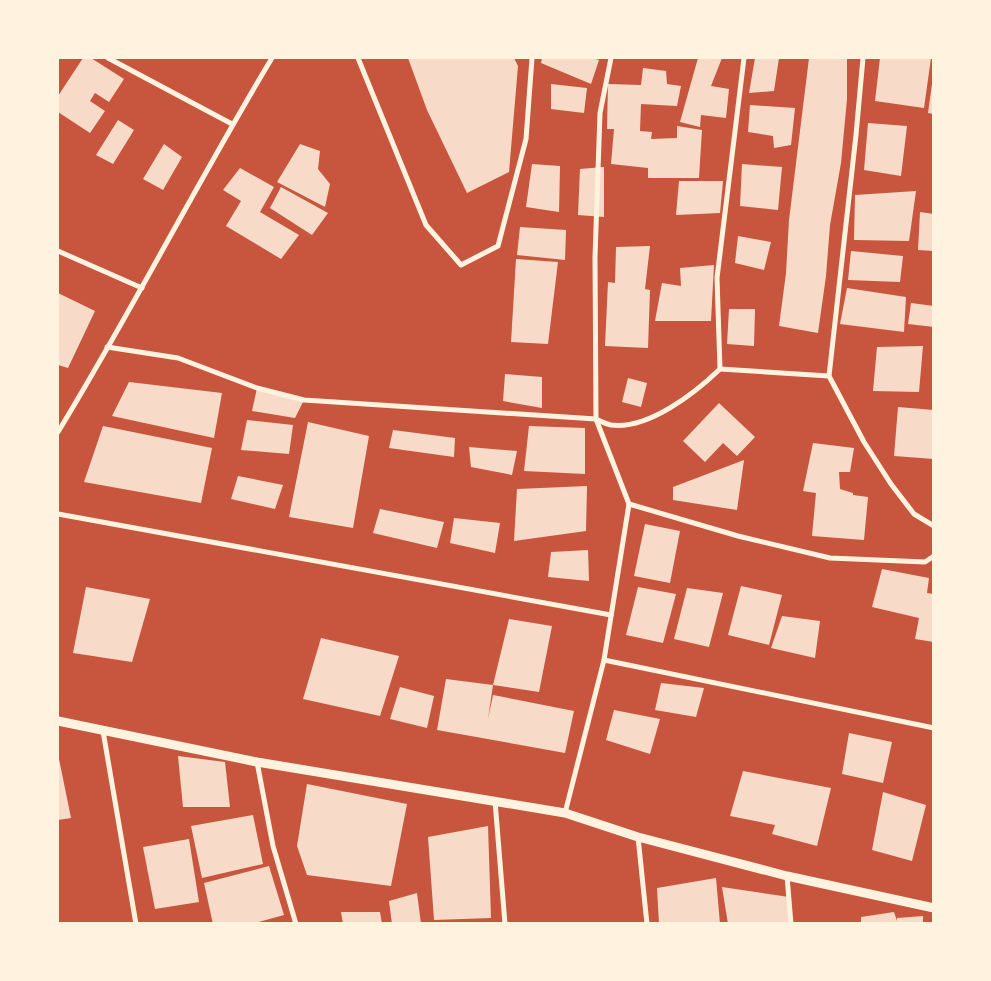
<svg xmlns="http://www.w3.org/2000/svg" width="991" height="981" viewBox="0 0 991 981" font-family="'Golos Text',sans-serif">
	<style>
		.building { fill: #f7dbc8 }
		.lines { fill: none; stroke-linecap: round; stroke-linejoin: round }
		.minor { stroke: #fff3e0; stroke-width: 5 }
		.tertiary { stroke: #fff3e0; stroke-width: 9 }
	</style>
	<rect width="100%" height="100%" fill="#c8553d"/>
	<g class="building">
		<polygon points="83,58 91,58 124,79 109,102 95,93 90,101 105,111 90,133 58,112 58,96"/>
		<polygon points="408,58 514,58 518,66 509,172 467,193 427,110"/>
		<polygon points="542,58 592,58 599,60 591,84 541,63"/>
		<polygon points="698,58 722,58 711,86 729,89 726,118 701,115 700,127 680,122"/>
		<polygon points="755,58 779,58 774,91 749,93"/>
		<polygon points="809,58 847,58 847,99 841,163 830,225 826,276 818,333 779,326 786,273 789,220"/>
		<polygon points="880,58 931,58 924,108 875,101"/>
		<polygon points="643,68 666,71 667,84 681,86 677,106 641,104 640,131 652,132 651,139 677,138 677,126 702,130 699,178 648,178 648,168 611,164 614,129 607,129 608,84 641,85"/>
		<polygon points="551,84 587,88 584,113 551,109"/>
		<polygon points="932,84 934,84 934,114 928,113"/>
		<polygon points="750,105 795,108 791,145 774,148 773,136 748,132"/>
		<polygon points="118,120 134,130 113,164 96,155"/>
		<polygon points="868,123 907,126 901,176 864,170"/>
		<polygon points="164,144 182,157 163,190 143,179"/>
		<polygon points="300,144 320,151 318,169 330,184 325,207 277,182"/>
		<polygon points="532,164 560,166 559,212 526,207"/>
		<polygon points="742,164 782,167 778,210 740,206"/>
		<polygon points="604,167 604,217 578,215 580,169"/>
		<polygon points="240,168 274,187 260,212 299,235 281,259 226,226 241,201 223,190"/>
		<polygon points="679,181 723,181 720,213 676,215"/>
		<polygon points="281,187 328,213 312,235 270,208"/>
		<polygon points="916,191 909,241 854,240 855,195"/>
		<polygon points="920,212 934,214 934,251 918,250"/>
		<polygon points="520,227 566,230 565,260 517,255"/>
		<polygon points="738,236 771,242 764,270 735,263"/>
		<polygon points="650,246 645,289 650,290 648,348 605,346 608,282 615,283 616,247"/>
		<polygon points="851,251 903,256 900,282 848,280"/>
		<polygon points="516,259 558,262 548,344 511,342"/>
		<polygon points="714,265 711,321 655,321 662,283 681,286 680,268"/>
		<polygon points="847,288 906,297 904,332 840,324"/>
		<polygon points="58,293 95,311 68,368 58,365"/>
		<polygon points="911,303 934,306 934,327 908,324"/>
		<polygon points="729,309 755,309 754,346 727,344"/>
		<polygon points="923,346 919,392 873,391 877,347"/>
		<polygon points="505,374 542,377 542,408 503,401"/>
		<polygon points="628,378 647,383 641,407 622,402"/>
		<polygon points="129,382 222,393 214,438 112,416"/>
		<polygon points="257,388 304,400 295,418 252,411"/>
		<polygon points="719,403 755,437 737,456 723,443 705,462 683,441"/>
		<polygon points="898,407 934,410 934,459 894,456"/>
		<polygon points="247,420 293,425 289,454 241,450"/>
		<polygon points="308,422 369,436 353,528 289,517"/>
		<polygon points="103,426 212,448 201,503 84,482"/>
		<polygon points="529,426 585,428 585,474 524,471"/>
		<polygon points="393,430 455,438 454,457 389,448"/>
		<polygon points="813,443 854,448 850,472 839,472 840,489 853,493 853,495 868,497 864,540 812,536 816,493 803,491"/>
		<polygon points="469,447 517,451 512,475 471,467"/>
		<polygon points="744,460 737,510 673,500 673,487"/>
		<polygon points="238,476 283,485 275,509 231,499"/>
		<polygon points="587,486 586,531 514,541 517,489"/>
		<polygon points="380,509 444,522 437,548 373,533"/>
		<polygon points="454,518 500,523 495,553 450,543"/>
		<polygon points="645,524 680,531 670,583 634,576"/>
		<polygon points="588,550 589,581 548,577 551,552"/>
		<polygon points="882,569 929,578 927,593 934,594 934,642 915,639 919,618 872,607"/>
		<polygon points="741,586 782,595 769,645 728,635"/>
		<polygon points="86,587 150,599 132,662 73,653"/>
		<polygon points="638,587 676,594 663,643 626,635"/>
		<polygon points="687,588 723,593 709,647 674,639"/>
		<polygon points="782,616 820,621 815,658 771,648"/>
		<polygon points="509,619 552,626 539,692 493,685"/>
		<polygon points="321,638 399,656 380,716 303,699"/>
		<polygon points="446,679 493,685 488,719 493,695 574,711 565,753 437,730"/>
		<polygon points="661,683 704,688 696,717 655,710"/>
		<polygon points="400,687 434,696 427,728 390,719"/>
		<polygon points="614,710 660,719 650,754 606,740"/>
		<polygon points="849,733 892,742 883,783 842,774"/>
		<polygon points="58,754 71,818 58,820"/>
		<polygon points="178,756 225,762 230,807 183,807"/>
		<polygon points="743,771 831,788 817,846 772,834 775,825 730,816"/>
		<polygon points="307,784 407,804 391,886 307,875 297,846"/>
		<polygon points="883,792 926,805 912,861 872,850"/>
		<polygon points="253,815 263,864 202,878 191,826"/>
		<polygon points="488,826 491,918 434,920 428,837"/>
		<polygon points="189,839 199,902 155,909 143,847"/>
		<polygon points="269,866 284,915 251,924 213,924 204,883"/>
		<polygon points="716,878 720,924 659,924 657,888"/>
		<polygon points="722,887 789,897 791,924 728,924"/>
		<polygon points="417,893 421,924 392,924 389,901"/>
		<polygon points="341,912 380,912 382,924 343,924"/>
		<polygon points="894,912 897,921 897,918 923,916 923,924 861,924 861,917"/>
	</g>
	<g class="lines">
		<g class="minor">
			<polyline points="108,58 232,124"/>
			<polyline points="358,58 426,225 461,265 498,246 526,139 532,58"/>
			<polyline points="863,58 856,135 829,376 864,442 891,484 914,514 934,526"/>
			<polyline points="58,251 142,288"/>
			<path d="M107 347 178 358 257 388 304 400 596 419C600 421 606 424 611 425 648 430 695 393 720 369L717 278 744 58"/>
			<polyline points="720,369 829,376"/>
			<path d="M58 432C133 309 198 181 272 58"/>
			<polyline points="629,504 738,536 830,558 925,562 934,556"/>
			<polyline points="58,514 611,615"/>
			<polyline points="604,660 934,728"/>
			<polyline points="103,731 136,924"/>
			<polyline points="257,762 273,846 296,924"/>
			<polyline points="495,801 505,924"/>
			<polyline points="565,813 604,660 629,504 596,419 595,257 600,113 611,58"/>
			<polyline points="638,837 647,924"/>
			<polyline points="787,876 791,924"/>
		</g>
		<polyline class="tertiary" points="58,721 257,762 565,813 638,837 787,876 934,908"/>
	</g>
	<rect width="991" height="981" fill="none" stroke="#fff3e0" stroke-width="118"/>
</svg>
